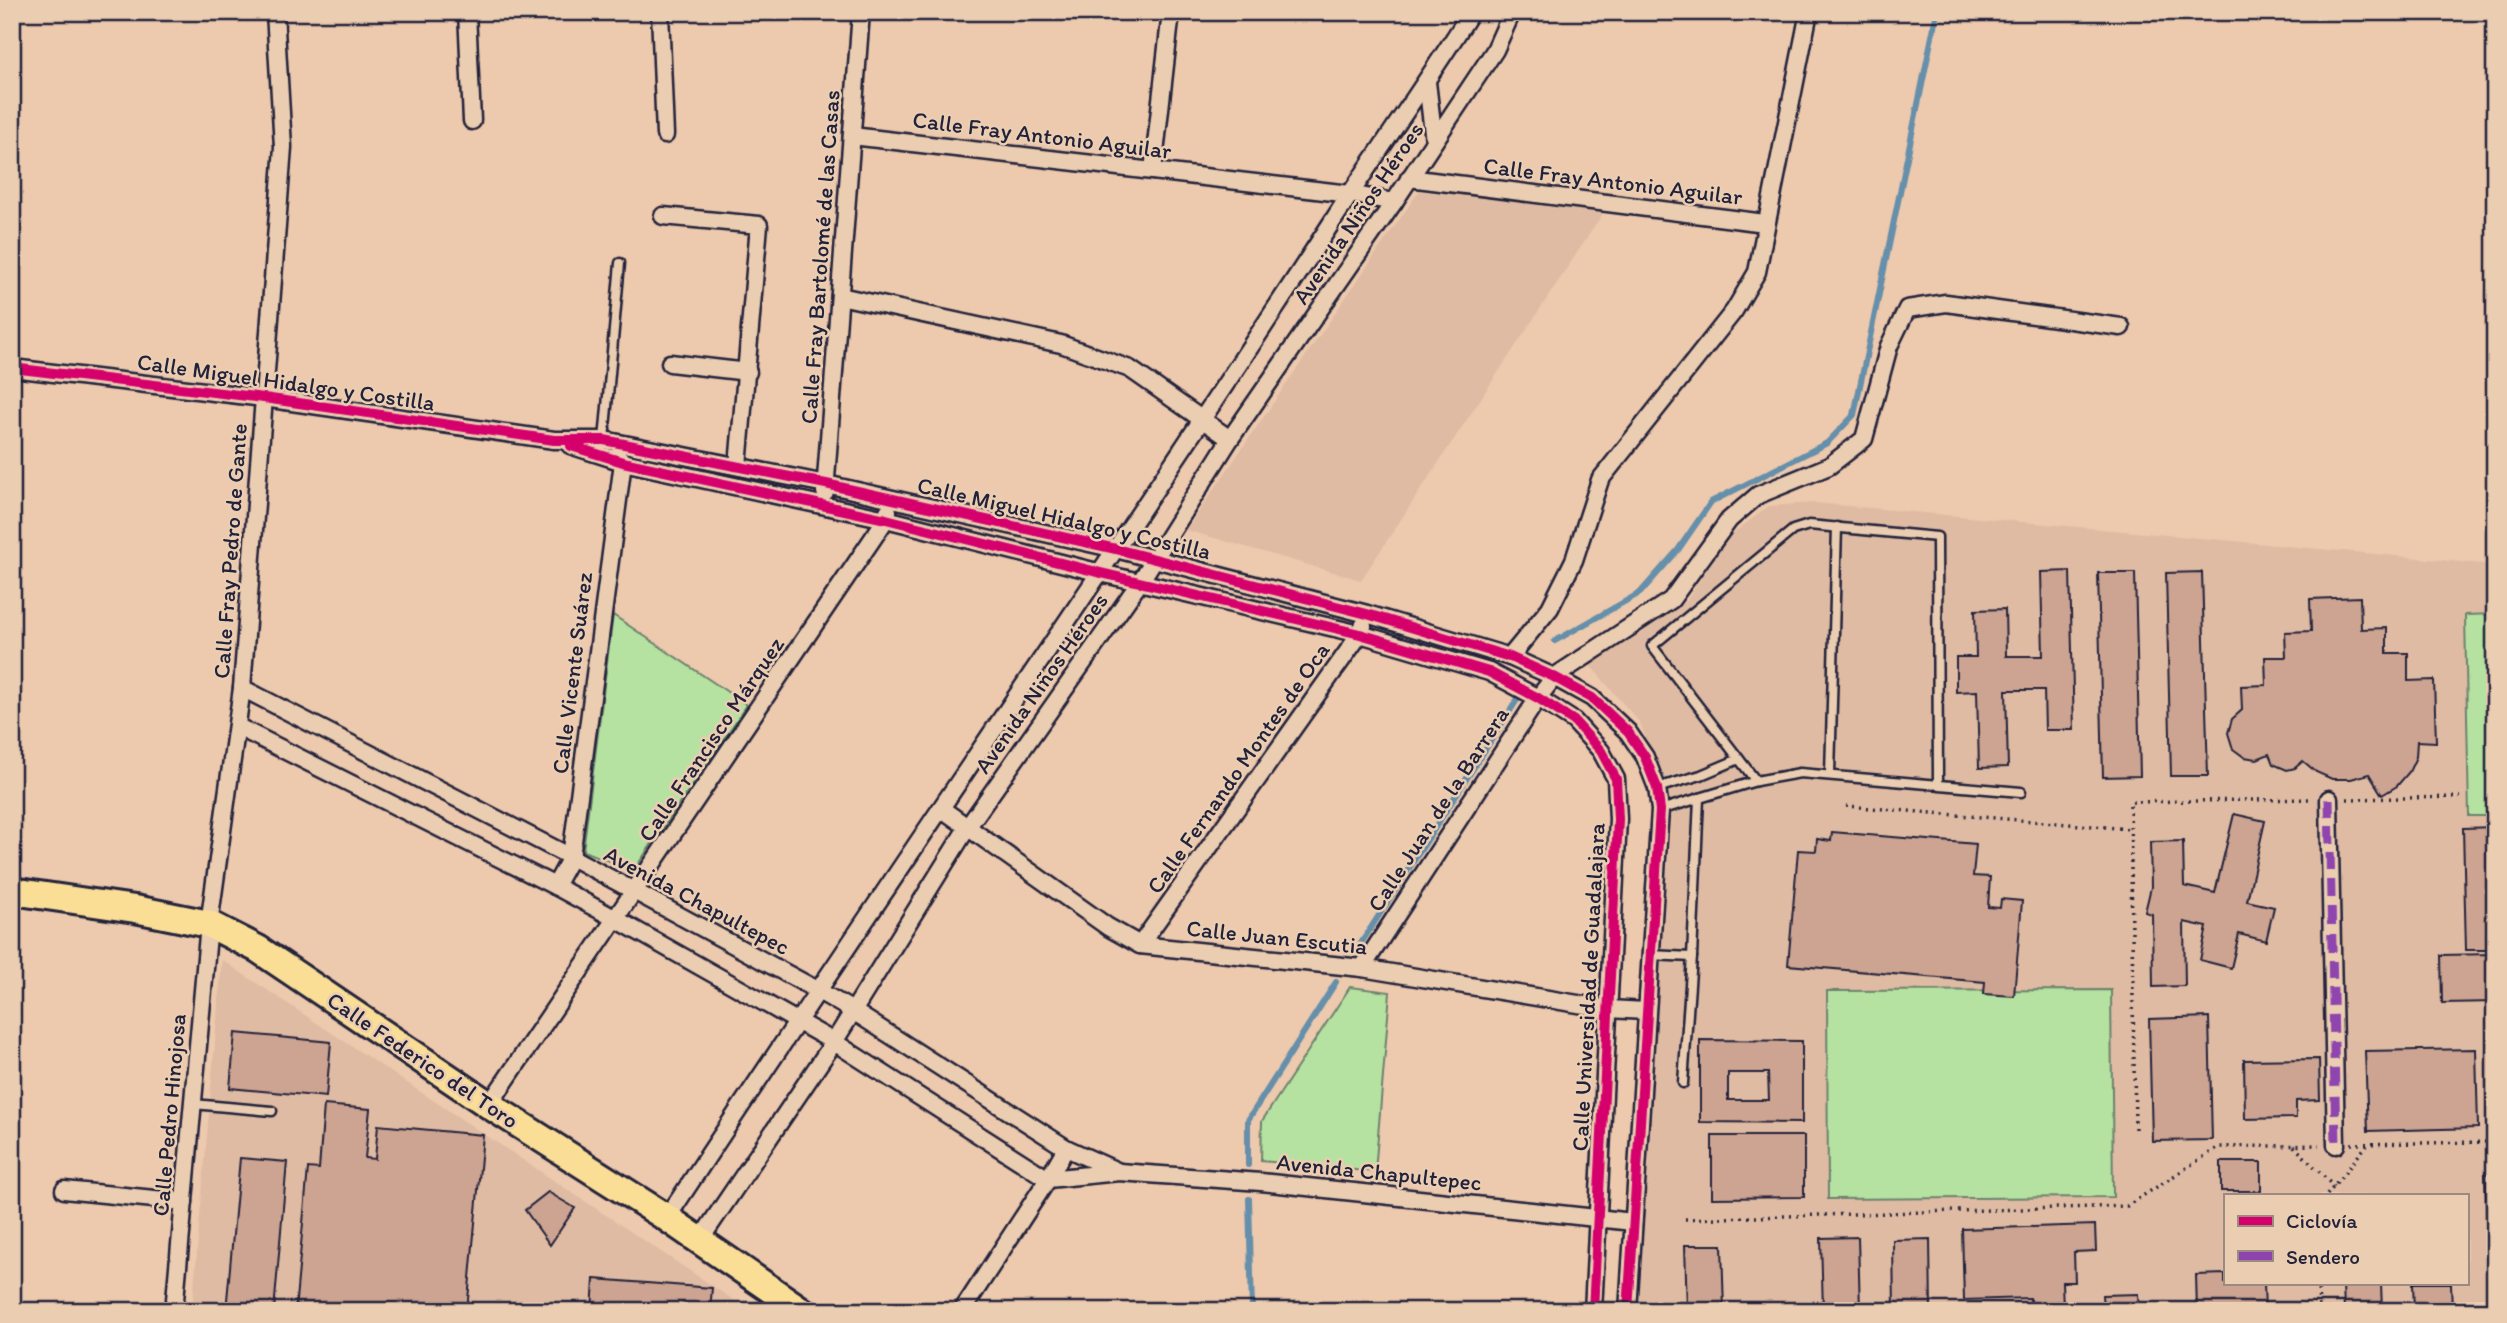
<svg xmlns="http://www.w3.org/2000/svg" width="2507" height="1323" viewBox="0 0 2507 1323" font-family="Itim,sans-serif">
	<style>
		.built { fill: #dfbba3; fill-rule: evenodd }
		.green { fill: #b5e2a0; stroke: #6c826e; stroke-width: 2 }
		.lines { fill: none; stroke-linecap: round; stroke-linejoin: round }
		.stream { stroke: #658faa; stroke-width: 6 }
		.building { fill: #cda391; stroke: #22223b; stroke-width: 2; fill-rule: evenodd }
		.lane-casing { stroke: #22223b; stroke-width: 13 }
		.street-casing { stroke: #22223b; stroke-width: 21 }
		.primary-casing { stroke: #22223b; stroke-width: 32 }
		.path { stroke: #22223b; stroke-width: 3.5; stroke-dasharray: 2 5; stroke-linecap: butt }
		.lane { stroke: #ebcdb1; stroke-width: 8 }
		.street { stroke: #ebcdb1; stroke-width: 16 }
		.primary { stroke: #fbde96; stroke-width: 26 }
		.quiet { stroke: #8e44ad; stroke-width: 9; stroke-dasharray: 18 9; stroke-linecap: butt }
		.cycleway-casing { stroke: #ebcdb1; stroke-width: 15 }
		.cycleway { stroke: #d6006c; stroke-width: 10 }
		.labels { text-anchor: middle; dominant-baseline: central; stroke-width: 5; stroke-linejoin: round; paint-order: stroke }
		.street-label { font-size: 23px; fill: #22223b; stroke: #ebcdb1 }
	</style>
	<rect width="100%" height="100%" fill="#edc9ad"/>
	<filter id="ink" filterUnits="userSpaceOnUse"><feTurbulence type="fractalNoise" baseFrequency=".0143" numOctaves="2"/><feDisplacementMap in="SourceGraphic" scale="14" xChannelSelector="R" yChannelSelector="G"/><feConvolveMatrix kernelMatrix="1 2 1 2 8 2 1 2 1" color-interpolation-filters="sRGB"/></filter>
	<g filter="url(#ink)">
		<g class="built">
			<polygon points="1419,191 1604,212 1361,580 1186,530"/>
			<path d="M1815 503 2495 565V1311H1636L1672 806 1640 723 1589 664 1686 601 1728 537 1769 506ZM2225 1195H2467V1283H2225Z"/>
			<polygon points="222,960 750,1311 192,1311"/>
		</g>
		<g class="green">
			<polygon points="2495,614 2495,816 2469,816 2465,615"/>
			<polygon points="613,615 747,705 634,870 583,851"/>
			<polygon points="1350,987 1390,992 1375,1172 1261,1161 1262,1121"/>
			<polygon points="2111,990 2113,1197 1828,1199 1827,991"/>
		</g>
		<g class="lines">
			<g class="stream">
				<polyline points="1555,641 1640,593 1678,550 1711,502 1827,443 1854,415 1937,12"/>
				<polyline points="1356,951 1517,700"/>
				<polyline points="1248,1165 1248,1120 1336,982"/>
				<polyline points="1249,1199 1252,1311"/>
			</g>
		</g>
		<g class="building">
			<polygon points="2070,571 2074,730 2045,730 2044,690 2006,690 2008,767 1979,768 1977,691 1956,692 1956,657 1976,657 1975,610 2005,609 2006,656 2043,656 2041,572"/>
			<polygon points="2202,572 2208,776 2171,776 2166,573"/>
			<polygon points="2098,573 2135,573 2140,776 2103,777"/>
			<polygon points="2360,597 2361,629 2387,628 2387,653 2408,653 2408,681 2434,680 2436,742 2417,741 2416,757 2409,772 2397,786 2382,795 2369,774 2351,779 2332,779 2316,772 2303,761 2295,768 2287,770 2273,764 2269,754 2257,759 2244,757 2233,749 2228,733 2232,719 2242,710 2241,686 2266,685 2265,657 2286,657 2285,632 2311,631 2310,599"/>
			<polygon points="2234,814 2265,821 2247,901 2274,907 2266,941 2239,934 2231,968 2200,960 2207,927 2184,922 2185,986 2153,987 2152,914 2145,912 2151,887 2150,842 2183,841 2184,886 2215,893"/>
			<polygon points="2495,827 2495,950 2466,950 2463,828"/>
			<polygon points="1832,832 1976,844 1973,876 1990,877 1988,907 2000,908 2001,899 2022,901 2014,996 1984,994 1985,982 1788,965 1798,850 1816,851 1817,839 1831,841"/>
			<polygon points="2494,954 2495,1002 2442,1003 2441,955"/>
			<polygon points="2209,1017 2212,1140 2152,1141 2149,1019"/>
			<polygon points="235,1033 331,1042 326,1097 230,1088"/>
			<path d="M1700 1040 1802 1041V1123L1700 1122ZM1728 1073H1768L1769 1100H1728Z"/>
			<polygon points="2476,1049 2478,1128 2368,1131 2365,1051"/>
			<polygon points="2319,1059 2320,1100 2296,1101 2296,1118 2245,1119 2244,1060"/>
			<polygon points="324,1105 370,1109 365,1158 375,1159 378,1125 483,1135 467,1311 295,1311 308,1168 319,1169"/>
			<polygon points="1712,1136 1804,1136 1804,1197 1712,1198"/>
			<polygon points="240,1158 287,1162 274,1311 226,1311"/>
			<rect x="2221" y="1162" width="40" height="29"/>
			<polygon points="2495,1173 2495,1311 2490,1311 2485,1174"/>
			<polygon points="548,1192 575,1208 550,1245 525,1210"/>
			<polygon points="2095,1225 2096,1251 2074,1252 2075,1282 2062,1282 2063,1308 2103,1307 2102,1295 2138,1294 2139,1311 2031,1311 2030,1298 1964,1300 1962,1229"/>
			<polygon points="1858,1237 1860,1311 1823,1311 1821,1238"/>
			<polygon points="1930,1239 1931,1311 1894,1311 1893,1240"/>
			<polygon points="1685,1245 1722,1245 1724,1311 1687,1311"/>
			<polygon points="2225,1274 2225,1283 2264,1283 2265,1311 2197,1311 2196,1275"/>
			<polygon points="594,1279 712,1288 710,1311 658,1311 659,1307 638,1306 638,1311 592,1311"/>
			<polygon points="2343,1283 2381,1283 2382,1311 2344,1311"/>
			<polygon points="2413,1283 2451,1283 2452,1311 2414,1311"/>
		</g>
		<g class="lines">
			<g class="lane-casing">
				<g id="lane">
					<polyline points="604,440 620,263"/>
					<polyline points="1830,774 1837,527"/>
					<polyline points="1756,781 1652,646 1793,530 1809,525 1937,537 1938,784"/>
					<polyline points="1657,788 1701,775 1739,759"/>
					<polyline points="1660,810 1756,781 1800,773 2021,792"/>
					<polyline points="1650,955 1692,957"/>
					<polyline points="1683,1083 1692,957 1699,798"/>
					<polyline points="193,1104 272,1111"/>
				</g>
			</g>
			<g class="street-casing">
				<g id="street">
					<polyline points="467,12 472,121"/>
					<polyline points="660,12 665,135"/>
					<polyline points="1427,82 1434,141"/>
					<polyline points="852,136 1350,194 1394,202"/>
					<polyline points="1153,171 1171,12"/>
					<polyline points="1409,178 1765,223"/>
					<polyline points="663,216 759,225 738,466"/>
					<polyline points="840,296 1061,344 1130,369 1230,439"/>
					<polyline points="670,363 748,372"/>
					<polyline points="12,368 264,398 554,440 604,440 826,484 1116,549 1367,614 1510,657 1554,677 1592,698 1628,732 1645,757 1657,788 1660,810 1628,1311"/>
					<polyline points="570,445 623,462 886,519 1101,573 1360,634 1489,672 1538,698 1574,721 1601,751 1616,779 1618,819 1593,1311"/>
					<polyline points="825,492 861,12"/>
					<polyline points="1510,657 1550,608 1574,560 1600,480 1734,311 1757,272 1809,12"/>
					<polyline points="242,688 571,857 817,990 853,1011 1066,1148 1117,1171"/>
					<polyline points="238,727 555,886 616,919 834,1042 1048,1179 1119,1172 1261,1182 1633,1222"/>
					<polyline points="2329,799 2336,1145"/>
					<polyline points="942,809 1108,927 1140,945 1362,968 1608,1009 1646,1011"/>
					<polyline points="555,886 571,857 623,462 618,456"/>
					<polyline points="1140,945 1360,634 1363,626"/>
					<polyline points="1362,968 1538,698 1554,677 1671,600 1729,520 1758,495 1829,466 1864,439 1889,346 1907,309 1946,303 2121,327"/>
					<polyline points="489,1105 886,519 888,511"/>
					<polyline points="64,1190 184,1202"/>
					<path d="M667 1218C887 883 1116 555 1334 219 1379 149 1427 82 1471 12"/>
					<polyline points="700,1240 834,1042 967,828 1140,582 1230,439 1394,202 1495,50 1512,12"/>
					<polyline points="174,1311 209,924 242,688 283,147 275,12"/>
					<polyline points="962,1311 1048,1179 1066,1148"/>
				</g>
			</g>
			<g class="primary-casing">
				<polyline id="primary" points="12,891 135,909 209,924 258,949 489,1105 667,1218 802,1311"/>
			</g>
			<g class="path">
				<polyline points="2347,799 2460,797"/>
				<polyline points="1846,806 2130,829"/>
				<polyline points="2135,1129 2130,802 2312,799"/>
				<polyline points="2351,1144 2488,1142 2495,1137"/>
				<polyline points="2294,1146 2334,1187"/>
				<polyline points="2327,1195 2367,1145"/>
				<polyline points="1685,1219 2127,1206 2219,1147 2319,1145"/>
				<polyline points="2318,1283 2319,1311"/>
			</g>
			<use href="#lane" class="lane"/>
			<use href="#street" class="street"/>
			<use href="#primary" class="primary"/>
			<polyline class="quiet" points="2329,799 2336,1145"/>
			<g class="cycleway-casing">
				<g id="cycleway">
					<polyline points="12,368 264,398 554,440 604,440 826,484 1116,549 1367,614 1510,657 1554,677 1592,698 1628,732 1645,757 1657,788 1660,810 1628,1311"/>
					<polyline points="571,446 623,462 886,519 1101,573 1360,634 1489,672 1538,698 1574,721 1601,751 1616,779 1618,819 1593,1311"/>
				</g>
			</g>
			<use href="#cycleway" class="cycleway"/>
		</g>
	</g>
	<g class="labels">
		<g class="street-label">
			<text transform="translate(1042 135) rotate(7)">Calle Fray Antonio Aguilar</text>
			<text transform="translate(1613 181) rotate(7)">Calle Fray Antonio Aguilar</text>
			<text transform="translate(1358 213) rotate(-56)">Avenida Niños Héroes</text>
			<text transform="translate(820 257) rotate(-86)">Calle Fray Bartolomé de las Casas</text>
			<text transform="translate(286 382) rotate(8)">Calle Miguel Hidalgo y Costilla</text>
			<text transform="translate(1064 518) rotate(13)">Calle Miguel Hidalgo y Costilla</text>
			<text transform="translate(230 551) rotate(-86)">Calle Fray Pedro de Gante</text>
			<text transform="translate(572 673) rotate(-83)">Calle Vicente Suárez</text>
			<text transform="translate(1041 683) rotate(-55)">Avenida Niños Héroes</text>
			<text transform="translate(711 739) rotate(-56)">Calle Francisco Márquez</text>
			<text transform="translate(1238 768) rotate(-55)">Calle Fernando Montes de Oca</text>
			<text transform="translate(1438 809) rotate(-57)">Calle Juan de la Barrera</text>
			<text transform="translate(697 900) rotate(28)">Avenida Chapultepec</text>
			<text transform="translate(1277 937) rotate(6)">Calle Juan Escutia</text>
			<text transform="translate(1588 987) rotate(-87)">Calle Universidad de Guadalajara</text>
			<text transform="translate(423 1060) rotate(34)">Calle Federico del Toro</text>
			<text transform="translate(169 1115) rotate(-85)">Calle Pedro Hinojosa</text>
			<text transform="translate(1379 1172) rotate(6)">Avenida Chapultepec</text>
		</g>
	</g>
	<rect width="2507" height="1323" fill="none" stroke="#ebcdb1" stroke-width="42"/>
	<rect x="21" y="21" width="2465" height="1281" fill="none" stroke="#22223b" stroke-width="2.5" filter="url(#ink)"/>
	<rect x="2224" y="1194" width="245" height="91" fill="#ebcdb1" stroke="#9b8982" stroke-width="2"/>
	<rect x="2238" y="1216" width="35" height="10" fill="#d6006c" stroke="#9b8982" stroke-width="2"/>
	<text x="2286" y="1228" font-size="21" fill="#22223b">Ciclovía</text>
	<rect x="2238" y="1251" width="35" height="10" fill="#8e44ad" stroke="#9b8982" stroke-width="2"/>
	<text x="2286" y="1264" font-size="21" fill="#22223b">Sendero</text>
</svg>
